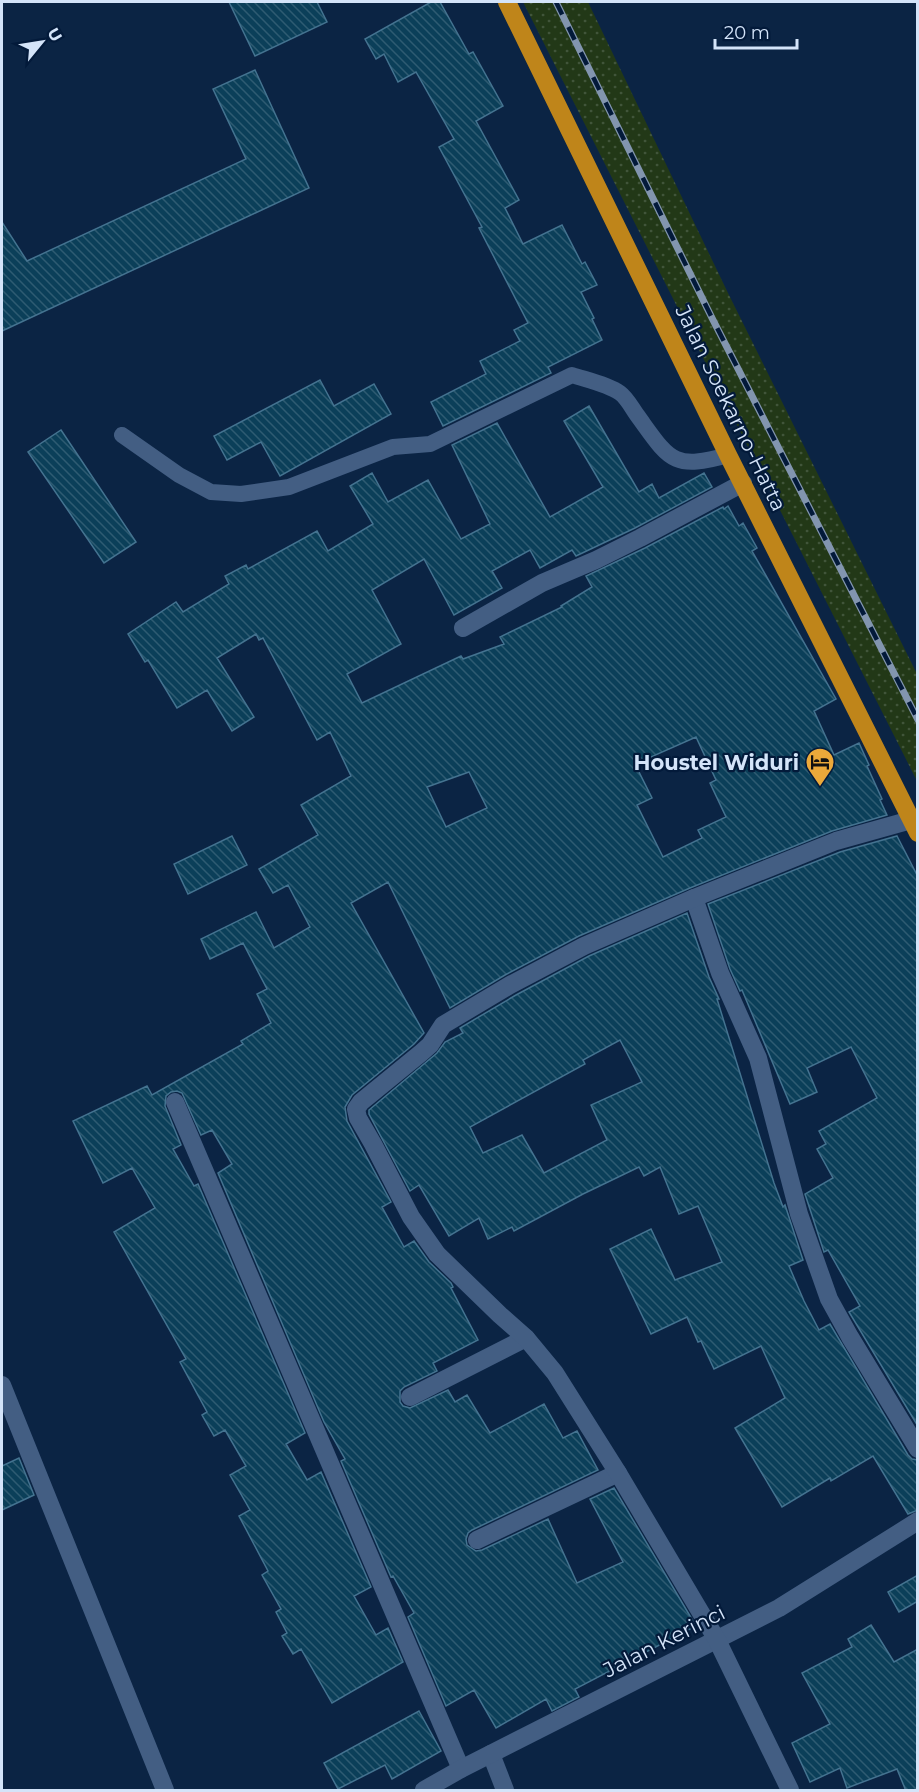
<svg xmlns="http://www.w3.org/2000/svg" width="919" height="1792" viewBox="0 0 919 1792" font-family="Montserrat,sans-serif">
	<style>
		.grass { fill: url(#grass-dots) }
		.building { fill: url(#building-back-hatch); stroke: #447390; stroke-width: 1.5; fill-rule: evenodd }
		.lines { fill: none; stroke-linecap: round; stroke-linejoin: round }
		.lane { stroke: #435e83; stroke-width: 16 }
		.street { stroke: #435e83; stroke-width: 18 }
		.highway { stroke: #bf851a; stroke-width: 18 }
		.rail-casing { stroke: #8295af; stroke-width: 7 }
		.rail { stroke: #031a3a; stroke-width: 4.5; stroke-dasharray: 14; stroke-linecap: butt }
		.labels { text-anchor: middle; dominant-baseline: central; stroke-width: 4.5; stroke-linejoin: round; paint-order: stroke }
		.street-label { font-size: 21px; fill: #d4e4f9; stroke: #031a3a }
		.poi-label { font-size: 21px; font-weight: bold; fill: #d4e4f9; stroke: #031a3a; text-anchor: end }
	</style>
	<defs>
		<pattern id="grass-dots" width="8" height="8" patternUnits="userSpaceOnUse" patternTransform="scale(1.5)"><rect width="8" height="8" fill="#223817"/><path d="M2 2h.1M6 6h.1" fill="none" stroke="#41553a" stroke-width="1.8" stroke-linecap="round"/></pattern>
		<pattern id="building-back-hatch" width="6" height="6" patternUnits="userSpaceOnUse" patternTransform="scale(1.5)"><rect width="6" height="6" fill="#0b3f59"/><path d="M-1 5l2 2M0 0l6 6M5-1l2 2" fill="none" stroke="#2e5b72"/></pattern>
	</defs>
	<rect width="100%" height="100%" fill="#0b2444"/>
	<polygon class="grass" points="523,2 588,2 728,293 917,674 917,781"/>
	<g class="building">
		<polygon points="229,2 317,2 327,22 255,56"/>
		<polygon points="431,2 440,2 469,54 473,52 503,106 476,121 519,200 505,208 523,244 562,225 582,264 585,262 597,285 581,292 594,318 592,319 602,340 548,367 551,373 443,426 431,402 486,374 480,361 520,341 514,330 528,323 479,228 482,227 439,147 454,139 416,72 398,82 384,54 376,59 365,39"/>
		<polygon points="255,70 309,188 2,331 2,222 27,261 246,159 213,89"/>
		<polygon points="320,380 334,406 374,384 391,414 280,476 261,442 227,460 214,436"/>
		<path d="M589 406 639 492 652 484 659 498 704 473 712 487 635 528 576 556 572 550 540 568 530 550 492 571 502 588 454 615 424 559 372 590 401 644 347 674 362 703 461 656 463 659 504 644 500 637 562 607 561 606 592 587 586 576 645 548 723 507 724 509 728 506 739 526 743 523 757 548 752 551 836 699 814 711 834 755 859 743 869 765 867 766 882 799 880 800 887 815 832 831 690 888 579 936 505 975 450 1008 388 882 351 903 424 1033 414 1044 352 1095 345 1107 347 1121 391 1202 382 1207 404 1247 414 1241 429 1262 451 1283 453 1287 451 1288 478 1340 433 1363 437 1371 404 1387 400 1391V1402L403 1406 410 1408 448 1390 455 1402 467 1395 490 1433 544 1404 563 1438 577 1431 598 1470 472 1530 468 1533 466 1539 467 1545 476 1551 482 1550 548 1519 577 1583 623 1562 590 1499 614 1488 696 1626 575 1689 579 1697 552 1711 546 1699 496 1728 474 1690 446 1706 408 1617 414 1613 393 1576 391 1577 341 1461 345 1459 324 1422 218 1173 232 1164 212 1130 201 1135 182 1093 177 1091 171 1092 166 1096 165 1106 181 1145 173 1149 194 1186 198 1184 305 1433 286 1444 307 1480 321 1472 371 1587 354 1596 376 1635 388 1628 403 1662 332 1703 301 1649 293 1654 282 1636 287 1633 276 1612 281 1609 262 1575 268 1571 239 1516 250 1510 230 1475 246 1466 225 1430 214 1436 202 1415 207 1412 180 1362 186 1359 114 1232 155 1208 132 1168 103 1183 73 1121 147 1086 152 1095 243 1044 241 1041 271 1023 257 994 267 989 243 943 210 959 201 939 256 912 274 948 310 927 288 885 273 893 259 869 318 835 301 805 351 776 330 732 317 740 263 638 259 640 256 634 217 658 254 717 232 731 207 690 177 708 148 660 145 662 128 634 176 602 183 612 229 584 225 576 246 565 248 569 317 531 328 551 373 524 350 486 372 473 388 502 428 480 461 539 490 524 452 445 497 423 550 517 603 487 564 421ZM696 737 716 780 710 783 726 817 698 830 702 838 663 857 637 805 652 798 635 764ZM469 772 487 808 446 827 427 787Z"/>
		<polygon points="61,430 136,542 104,563 28,452"/>
		<polygon points="232,836 247,865 188,894 174,864"/>
		<polygon points="897,836 918,877 918,1422 916,1423 849,1312 860,1306 828,1250 824,1252 805,1194 833,1178 817,1149 826,1144 819,1131 877,1098 851,1047 807,1068 817,1092 790,1104 742,990 740,991 730,969 708,904 840,852"/>
		<path d="M687 913 709 977 719 999H717L774 1183 783 1207 785 1205 803 1260 789 1266 804 1301 819 1330 830 1324 908 1455 912 1459 918 1460V1510L908 1514 873 1456 831 1481 830 1478 782 1507 735 1428 785 1398 761 1346 714 1369 701 1341 698 1342 687 1317 651 1334 610 1249 651 1229 675 1280 722 1262 698 1206 679 1214 660 1167 644 1176 639 1167 583 1194 514 1231 512 1227 488 1239 479 1218 449 1236 419 1185 410 1191 369 1114V1110L437 1053 445 1042 463 1033 460 1028 516 995 589 956ZM620 1040 642 1082 591 1105 607 1140 544 1173 522 1135 483 1153 470 1127 585 1064 583 1060Z"/>
		<polygon points="19,1458 34,1495 2,1510 2,1466"/>
		<polygon points="918,1575 918,1601 899,1612 888,1592"/>
		<polygon points="871,1625 894,1662 918,1649 918,1791 906,1791 897,1769 847,1788 840,1768 810,1782 792,1743 830,1724 802,1673 852,1647 848,1639"/>
		<polygon points="419,1711 441,1751 392,1779 385,1765 338,1789 324,1763"/>
	</g>
	<g class="lines">
		<path class="lane" d="M122 435 179 475 211 492 241 494 289 487 393 447 430 444 572 375C587 380 607 384 620 393 627 398 632 408 637 415 669 459 672 471 728 455"/>
		<g class="street">
			<polyline points="463,628 542,583 596,560 640,538 743,483"/>
			<polyline points="694,898 720,973 758,1058 799,1214 829,1299 850,1337 918,1449"/>
			<polyline points="175,1102 461,1769"/>
			<polyline points="2,1385 165,1790"/>
			<polyline points="410,1397 526,1338"/>
			<polyline points="477,1540 618,1473"/>
			<polyline points="491,1754 505,1790"/>
			<polyline points="424,1790 461,1769 779,1608 918,1521"/>
			<polyline points="790,1790 717,1640 618,1473 555,1373 526,1338 500,1315 437,1254 411,1217 373,1144 358,1118 356,1109 361,1102 421,1053 430,1045 443,1025 510,985 584,946 694,898 836,841 911,820"/>
		</g>
		<polyline class="highway" points="507,2 728,455 918,833"/>
		<g class="rail-casing">
			<polyline id="rail" points="556,2 713,320 918,720"/>
		</g>
		<use href="#rail" class="rail"/>
	</g>
	<defs>
		<g id="hotel-pin" transform="scale(1.5)"><path d="M0 17L-7.5 6A9.5 9.5 0 1 1 7.5 6Z" fill="#eba93a" stroke="#031a3a"/><path d="M-6-4.5h1.5V1H6V5H4.5V3h-9V5H-6ZM-4 0a1.8 1.8 0 1 1 3.6 0ZM.5 0V-2.5h3Q6-2.5 6 0Z" fill="#111"/></g>
	</defs>
	<g fill-rule="evenodd">
		<use href="#hotel-pin" x="820" y="762"/>
	</g>
	<g class="labels">
		<g class="street-label">
			<text transform="translate(731 408) rotate(64)">Jalan Soekarno-Hatta</text>
			<text transform="translate(664 1641) rotate(-27)">Jalan Kerinci</text>
		</g>
		<g class="poi-label">
			<text x="799" y="762">Houstel Widuri</text>
		</g>
	</g>
	<rect width="919" height="1792" fill="none" stroke="#d4e4f9" stroke-width="6"/>
	<g transform="translate(42 42) rotate(60)" stroke="#031a3a" stroke-width="4.5" paint-order="stroke">
	<path d="M0-4.5L10 22L0 15L-10 22Z" fill="#d4e4f9"/>
	<text y="-9" font-size="16" font-weight="bold" text-anchor="middle" fill="#d4e4f9">U</text>
	</g>
	<path d="M715 39v9h82v-9" fill="none" stroke="#d4e4f9" stroke-width="3"/>
	<text x="724" y="39" font-size="18" fill="#d4e4f9" stroke="#031a3a" stroke-width="4.5" paint-order="stroke">20 m</text>
</svg>
